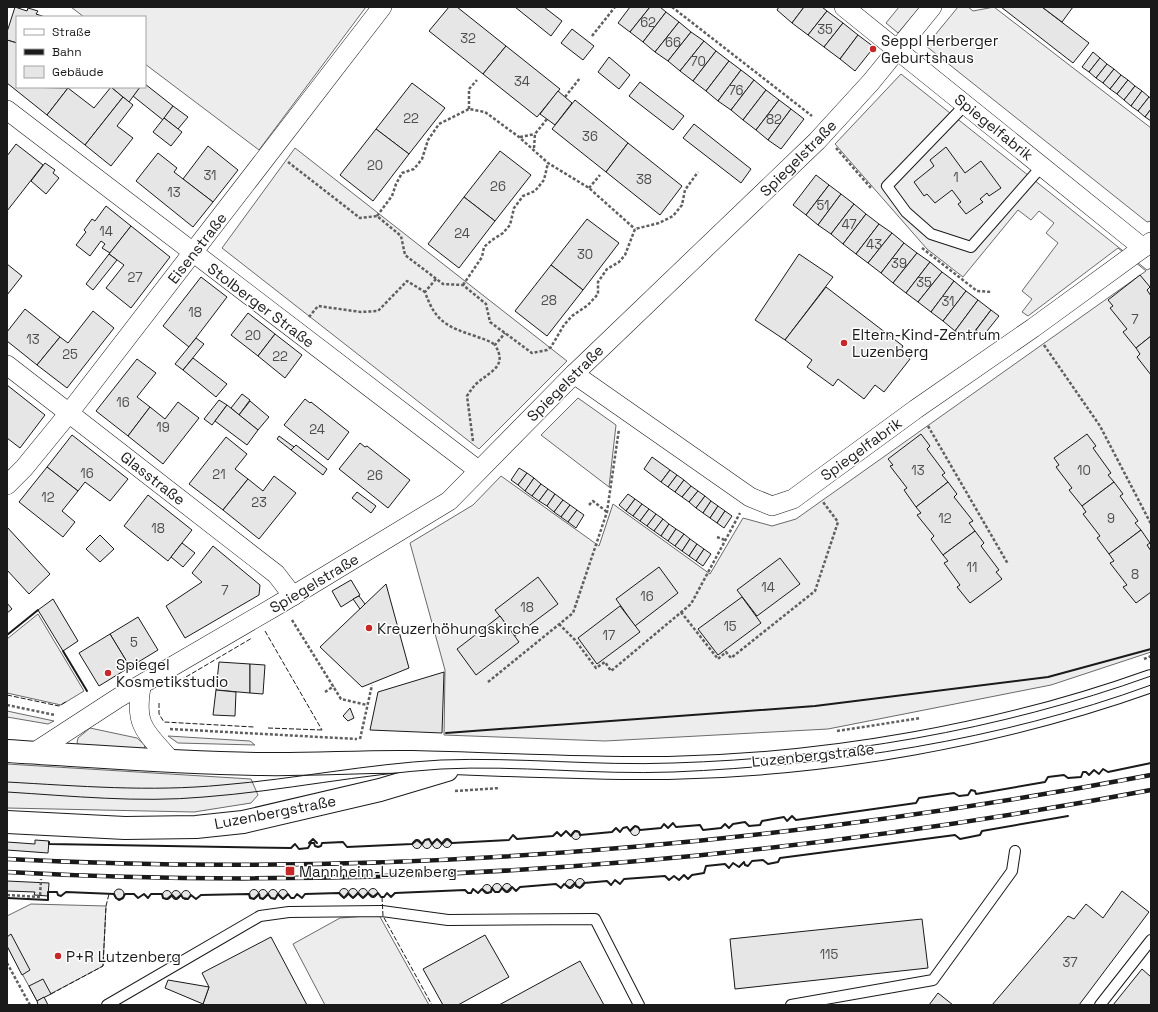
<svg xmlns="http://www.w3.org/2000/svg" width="1158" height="1012" viewBox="0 0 1158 1012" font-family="'Space Grotesk',sans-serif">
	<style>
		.built { fill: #ededed; stroke: #6a6a6a }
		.building { fill: #e6e6e6; stroke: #1a1a1a }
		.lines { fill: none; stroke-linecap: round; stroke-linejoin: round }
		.lane-casing { stroke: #1a1a1a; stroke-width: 12 }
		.street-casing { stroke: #1a1a1a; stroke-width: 20 }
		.primary-casing { stroke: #1a1a1a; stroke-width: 24 }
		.path { stroke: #5f5f5f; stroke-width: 2.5; stroke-dasharray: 3 2; stroke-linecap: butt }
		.lane { stroke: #fff; stroke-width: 10 }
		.street { stroke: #fff; stroke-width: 19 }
		.primary { stroke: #fff; stroke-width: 22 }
		.tram { stroke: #1a1a1a; stroke-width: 1 }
		.rail-casing { stroke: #1a1a1a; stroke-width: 4.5 }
		.rail { stroke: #fff; stroke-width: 3; stroke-dasharray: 9; stroke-linecap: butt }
		.fence { stroke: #1a1a1a; stroke-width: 1; stroke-dasharray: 5 2; stroke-linecap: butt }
		.wall { stroke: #1a1a1a; stroke-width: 2 }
		.poi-dot { fill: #c62828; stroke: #fff; stroke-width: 1.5 }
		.labels { text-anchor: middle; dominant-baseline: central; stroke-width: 3; stroke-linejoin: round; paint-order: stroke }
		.number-label { font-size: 13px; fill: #4d4d4d }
		.poi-label { font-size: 15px; fill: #1a1a1a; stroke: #fff; text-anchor: start }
		.street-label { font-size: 15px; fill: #1a1a1a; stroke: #fff }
	</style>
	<rect width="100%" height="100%" fill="#fff"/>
	<g class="built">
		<polygon points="71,7 366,7 259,150 145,64 145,17 84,17"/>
		<polygon points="899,7 920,7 898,33 886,23"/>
		<polygon points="958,7 968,7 973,11 994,7 1151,128 1151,221 1147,222 926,46"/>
		<polygon points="901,74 1147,270 1151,268 1151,652 1051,685 828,729 605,741 444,735 445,670 410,543 473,505 501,476 599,546 613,504 710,574 743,518 772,526 796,519 1146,271 1118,248 1028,316 1022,312 1032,299 1022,291 1058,243 1046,233 1054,223 1039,211 1031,220 1018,210 963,277 927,249 835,144"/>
		<polygon points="295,148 567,361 479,449 222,248"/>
		<polygon points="578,398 616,425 609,487 541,435"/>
		<polygon points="38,614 84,691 61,705 7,693 7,639"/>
		<polygon points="7,711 54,721 48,724 7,717"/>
		<polygon points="90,728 137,738 145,745 144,749 81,746 77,743 78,738"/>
		<polygon points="168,736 250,741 255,745 178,743"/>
		<polygon points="7,764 251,779 258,795 251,803 194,812 7,808"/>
		<polygon points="31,904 106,906 103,966 37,1001 7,946 7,916"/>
		<polygon points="379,915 429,1005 325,1005 293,944 340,918"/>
	</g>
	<g class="building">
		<polygon points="15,7 27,11 28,8 38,11 36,14 45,17 17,17 17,43 7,40 7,32"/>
		<polygon points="449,7 457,7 506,46 483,74 429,31"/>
		<polygon points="515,7 544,7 562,21 551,36"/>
		<polygon points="630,7 650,7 630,32 618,23"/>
		<polygon points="650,7 660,7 666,12 643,42 630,32"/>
		<polygon points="779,7 804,7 792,23 777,10"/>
		<polygon points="804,7 822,7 827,11 808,35 792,23"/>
		<polygon points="1001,7 1042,7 1089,43 1073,63"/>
		<polygon points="1042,7 1073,7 1062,22"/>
		<polygon points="827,11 843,23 824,47 808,35"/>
		<polygon points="666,12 679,22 655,52 643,42"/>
		<polygon points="679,22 691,32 668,61 655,52"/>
		<polygon points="843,23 858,35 840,59 824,47"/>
		<polygon points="572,29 594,46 583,60 561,43"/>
		<polygon points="691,32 704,41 680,71 668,61"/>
		<polygon points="858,35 874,47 855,71 840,59"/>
		<polygon points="7,40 17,43 17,87 68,88 47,115 7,83"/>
		<polygon points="704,41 716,51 693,81 680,71"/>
		<polygon points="506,46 560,89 537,117 483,74"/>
		<polygon points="716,51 729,61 706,91 693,81"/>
		<polygon points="1093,52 1100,58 1089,72 1082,67"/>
		<polygon points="609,57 630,75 619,89 598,72"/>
		<polygon points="1100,58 1107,64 1096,78 1089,72"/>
		<polygon points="729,61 741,70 718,101 706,91"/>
		<polygon points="1107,64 1114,69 1103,83 1096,78"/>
		<polygon points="1114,69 1121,75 1110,89 1103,83"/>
		<polygon points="741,70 754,80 731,110 718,101"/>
		<polygon points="1121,75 1128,80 1117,94 1110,89"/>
		<polygon points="754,80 766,90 743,120 731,110"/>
		<polygon points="1128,80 1135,86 1124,100 1117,94"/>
		<polygon points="640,82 684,116 673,130 629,96"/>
		<polygon points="412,83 445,108 409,154 376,129"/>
		<polygon points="145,84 173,106 163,120 133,96 140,87 145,87"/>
		<polygon points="1135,86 1142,91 1131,106 1124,100"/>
		<polygon points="111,87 123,97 85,145 47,115 68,88 94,108"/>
		<polygon points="111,87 140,87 129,102"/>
		<polygon points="766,90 779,100 756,130 743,120"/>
		<polygon points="558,91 572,103 555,125 540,114"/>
		<polygon points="1142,91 1149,97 1138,111 1131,106"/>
		<polygon points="123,97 133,105 117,126 133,138 111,166 85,145"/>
		<polygon points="1149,97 1151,98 1151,109 1145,117 1138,111"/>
		<polygon points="575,100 628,143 606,172 552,129"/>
		<polygon points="779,100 791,109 768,140 756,130"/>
		<polygon points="173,106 188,117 178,129 164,118"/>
		<polygon points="791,109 804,119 781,149 768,140"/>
		<polygon points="1151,109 1151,121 1145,117"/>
		<polygon points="164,118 182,132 171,146 153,132"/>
		<polygon points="694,124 751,169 741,183 683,138"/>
		<polygon points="376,129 409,154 373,201 340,175"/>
		<polygon points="628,143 682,186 660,215 606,172"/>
		<polygon points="16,144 43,165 7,211 7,156"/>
		<polygon points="208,146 238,170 213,202 183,179"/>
		<polygon points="946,147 965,173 981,161 1001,188 989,196 987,193 980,199 983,202 966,214 958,204 961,202 952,190 935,203 927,194 924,196 914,182 934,166 930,160"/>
		<polygon points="500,151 531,175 495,221 464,197"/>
		<polygon points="158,153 177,168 174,172 213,202 193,227 136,181"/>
		<polygon points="45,163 55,170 53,173 59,178 46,194 31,181"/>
		<polygon points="816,175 829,185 806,215 793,205"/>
		<polygon points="829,185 841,194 818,225 806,215"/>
		<polygon points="841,194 854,204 831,234 818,225"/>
		<polygon points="464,197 495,221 459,268 428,244"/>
		<polygon points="854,204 866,214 843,244 831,234"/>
		<polygon points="106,206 131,226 110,253 102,248 105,244 101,241 90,256 76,245 86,232 84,230 92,219 95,221"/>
		<polygon points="866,214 879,224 856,254 843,244"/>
		<polygon points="587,219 619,243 583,290 551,265"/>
		<polygon points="879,224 892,233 868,263 856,254"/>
		<polygon points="131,226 170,257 131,308 106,288 124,265 109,254"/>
		<polygon points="892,233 904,243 881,273 868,263"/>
		<polygon points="904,243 917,253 893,283 881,273"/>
		<polygon points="917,253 930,262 906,293 893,283"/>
		<polygon points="109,254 117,260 93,290 86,284"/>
		<polygon points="799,254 833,277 785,340 755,320"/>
		<polygon points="930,262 942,272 918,302 906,293"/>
		<polygon points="7,264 22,276 7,295"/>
		<polygon points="551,265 583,290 547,336 515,311"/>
		<polygon points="942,272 954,281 931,312 918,302"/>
		<polygon points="1140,275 1150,287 1147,290 1151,296 1151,336 1136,348 1123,332 1127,329 1110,308 1113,306 1108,300"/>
		<polygon points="201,277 227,297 189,347 163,326"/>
		<polygon points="954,281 966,291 943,321 931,312"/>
		<polygon points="826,287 903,346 900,351 910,359 884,392 875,385 864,399 838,379 833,386 807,367 812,360 785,340"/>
		<polygon points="966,291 978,300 955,331 943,321"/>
		<polygon points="978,300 991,310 968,340 955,331"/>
		<polygon points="25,309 60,337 37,365 7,341 7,332"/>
		<polygon points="991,310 999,316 983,336 976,330"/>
		<polygon points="93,311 114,328 67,388 37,365 60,337 68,343"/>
		<polygon points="248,313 275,334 258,356 231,335"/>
		<polygon points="275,334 302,355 285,378 258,356"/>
		<polygon points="1151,336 1151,375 1137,357 1140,354 1136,348"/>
		<polygon points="196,338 204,344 183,370 175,364"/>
		<polygon points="193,358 227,384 216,397 183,370"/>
		<polygon points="137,359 156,373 137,397 150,407 128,436 96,411"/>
		<polygon points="7,385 45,415 20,448 7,438"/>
		<polygon points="242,394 250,400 239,415 231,408"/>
		<polygon points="305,399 310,403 311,402 349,432 328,460 284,425"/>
		<polygon points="219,400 227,405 212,425 204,419"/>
		<polygon points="250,401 269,417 258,430 239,415"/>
		<polygon points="178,402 199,418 163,464 128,436 150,407 165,419"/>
		<polygon points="227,405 258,430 247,445 215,421"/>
		<polygon points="921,434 930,446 927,449 945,473 942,475 948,482 916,507 904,490 907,488 890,466 893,465 888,459"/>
		<polygon points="1087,434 1096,446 1093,448 1111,473 1108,475 1114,482 1082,506 1069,490 1072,488 1056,467 1059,465 1054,458"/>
		<polygon points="72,435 128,479 110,501 85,482 78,491 47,467"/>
		<polygon points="279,436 294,447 291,450 277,439"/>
		<polygon points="226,437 247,454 235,469 248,479 223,510 189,484"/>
		<polygon points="360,443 365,447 367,446 410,480 388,508 339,469"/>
		<polygon points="296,445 327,469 323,475 291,450"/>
		<polygon points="652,457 670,470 661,482 644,469"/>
		<polygon points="47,467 78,491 62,511 75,522 63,537 19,502"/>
		<polygon points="519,468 527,473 518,485 511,480"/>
		<polygon points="670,470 677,475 668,487 661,482"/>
		<polygon points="527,473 534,478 525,491 518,485"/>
		<polygon points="677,475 684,480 675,492 668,487"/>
		<polygon points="274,476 296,493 259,539 223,510 248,479 263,491"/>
		<polygon points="534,478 541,484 532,496 525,491"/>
		<polygon points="684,480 691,486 682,497 675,492"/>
		<polygon points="948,482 957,494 954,497 973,521 969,523 975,531 943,555 931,539 934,536 917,515 921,513 916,507"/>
		<polygon points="1114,482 1123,494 1120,496 1138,521 1135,523 1141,530 1109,554 1097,538 1100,536 1083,514 1086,512 1082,506"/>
		<polygon points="541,484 548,489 539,501 532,496"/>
		<polygon points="691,486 698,491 689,502 682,497"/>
		<polygon points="548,489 555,494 547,506 539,501"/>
		<polygon points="698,491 705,496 696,508 689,502"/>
		<polygon points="357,492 376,506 371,513 352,498"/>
		<polygon points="555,494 563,500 554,512 547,506"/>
		<polygon points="628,494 635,499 626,511 619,505"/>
		<polygon points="148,495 192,530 168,561 124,526"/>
		<polygon points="705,496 711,501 703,513 696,508"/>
		<polygon points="635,499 642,504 633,516 626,511"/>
		<polygon points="563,500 570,505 561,517 554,512"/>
		<polygon points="711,501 718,506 710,518 703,513"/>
		<polygon points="642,504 649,509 640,521 633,516"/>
		<polygon points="570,505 577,510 568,522 561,517"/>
		<polygon points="718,506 725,511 717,523 710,518"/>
		<polygon points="649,509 656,514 647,526 640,521"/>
		<polygon points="577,510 584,515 576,528 568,522"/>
		<polygon points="725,511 732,516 724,528 717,523"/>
		<polygon points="656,514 663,519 654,531 647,526"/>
		<polygon points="663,519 669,524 661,536 654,531"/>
		<polygon points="669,524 676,529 668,541 661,536"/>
		<polygon points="7,527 50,574 29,594 7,570"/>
		<polygon points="676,529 684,534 675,546 668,541"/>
		<polygon points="1141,530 1150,543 1147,545 1151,551 1151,592 1136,603 1123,587 1127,585 1110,563 1114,561 1109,554"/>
		<polygon points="975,531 984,543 981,546 999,570 996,572 1002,579 970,603 957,587 960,585 944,563 948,561 943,555"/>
		<polygon points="684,534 690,539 682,551 675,546"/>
		<polygon points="100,535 114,549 100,562 86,549"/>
		<polygon points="690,539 697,544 689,556 682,551"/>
		<polygon points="182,543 195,553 183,567 171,557"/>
		<polygon points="697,544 704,549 696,561 689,556"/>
		<polygon points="213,546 260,585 259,595 185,638 166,606 202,582 192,573"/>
		<polygon points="704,549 711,554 703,566 696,561"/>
		<polygon points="780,558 800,584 757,616 737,590"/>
		<polygon points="659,567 678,593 635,626 616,599"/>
		<polygon points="538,577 558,604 515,636 495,610"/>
		<polygon points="351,580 360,595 341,607 332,591"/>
		<polygon points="386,584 409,668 362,687 320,647"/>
		<polygon points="359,596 365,604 360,609 353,599"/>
		<polygon points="742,597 761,623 718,655 698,629"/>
		<polygon points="53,599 78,641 63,651 38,610"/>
		<polygon points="7,603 12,609 7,613"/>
		<polygon points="620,606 640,632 597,664 578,638"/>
		<polygon points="500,616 519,642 476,675 457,649"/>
		<polygon points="138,617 158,650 130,667 110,634"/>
		<polygon points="110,634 130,667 99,686 79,653"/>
		<polygon points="219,662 250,664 250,693 216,690"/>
		<polygon points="250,664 265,665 263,694 250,693"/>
		<polygon points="444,672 442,733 370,730 378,692"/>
		<polygon points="216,690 236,692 235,716 213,715"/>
		<polygon points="350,708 354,718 348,721 343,716"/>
		<circle cx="635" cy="831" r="4.5"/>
		<circle cx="576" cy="835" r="4.5"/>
		<circle cx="447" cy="843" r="4.5"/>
		<circle cx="427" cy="844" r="4.5"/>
		<circle cx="437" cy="844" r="4.5"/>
		<circle cx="417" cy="844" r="4.5"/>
		<polygon points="35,840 49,841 48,853 7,850 7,842 35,844"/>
		<circle cx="580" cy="883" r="4.5"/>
		<circle cx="570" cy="884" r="4.5"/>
		<polygon points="7,881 49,883 48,896 34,895 35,892 7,891"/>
		<circle cx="497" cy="888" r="4.5"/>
		<circle cx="507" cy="888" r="4.5"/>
		<circle cx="487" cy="889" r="4.5"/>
		<circle cx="363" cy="893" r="4.5"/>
		<circle cx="344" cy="893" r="4.5"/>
		<circle cx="353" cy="893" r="4.5"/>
		<circle cx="373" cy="893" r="4.5"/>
		<circle cx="119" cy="894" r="5"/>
		<circle cx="263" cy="894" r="4.5"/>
		<circle cx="254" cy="894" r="4.5"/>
		<circle cx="283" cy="894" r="4.5"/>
		<circle cx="273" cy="894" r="4.5"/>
		<circle cx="176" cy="895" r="4.5"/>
		<circle cx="186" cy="895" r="4.5"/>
		<circle cx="167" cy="895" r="4.5"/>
		<polygon points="1122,891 1149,912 1079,1005 992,1005 1068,916 1074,919 1086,904 1103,918"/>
		<polygon points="922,919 928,968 735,989 730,939"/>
		<polygon points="11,934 30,970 22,975 7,946 7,937"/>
		<polygon points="485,935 509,977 458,1005 443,1005 423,969"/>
		<polygon points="271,937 307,1005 201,1005 203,1004 209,987 202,973"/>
		<polygon points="580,961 604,1005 499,1005"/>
		<polygon points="1142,969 1151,977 1151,1005 1113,1005"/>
		<polygon points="43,979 51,994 37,1001 29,986"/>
		<polygon points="168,980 209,987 203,1004 165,988"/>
		<polygon points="938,993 953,1005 929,1005"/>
		<polygon points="44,997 48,1005 38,1005 37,1001"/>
	</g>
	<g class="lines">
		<g class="lane-casing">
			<g id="lane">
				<polyline points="966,104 887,186 906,212 931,234 971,247 1042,166"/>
				<polyline points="107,1005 260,916 289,912 382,911 448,920 595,919 639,1005"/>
				<polyline points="791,1005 933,980 1012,871 1015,851"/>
				<polyline points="1100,1005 1151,940"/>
			</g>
		</g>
		<g class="street-casing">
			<g id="street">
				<polyline points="844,7 1143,248"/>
				<polyline points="7,110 478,470"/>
				<polyline points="7,365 276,574 293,596"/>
				<polyline points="574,374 750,497 772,506 793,499 916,409 1033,328 1151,242"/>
				<polyline points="7,485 24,468 69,413 382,7"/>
				<path d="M141 687C134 728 147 732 172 762"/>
				<polyline points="35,752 118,698 281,603 449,501 574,374 817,141 871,82 932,7"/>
			</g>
		</g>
		<g class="primary-casing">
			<g id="primary">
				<path d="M7 751C92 756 177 763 262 764 312 765 362 761 413 762 498 764 583 769 668 768 828 765 1000 735 1151 681"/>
				<polyline points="7,822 125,828 196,827 243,822 380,790 447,770"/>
			</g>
		</g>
		<g class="path">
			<polyline points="672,7 812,116"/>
			<polyline points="592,36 615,7"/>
			<polyline points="565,97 580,78"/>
			<polyline points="469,109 469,89 477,80"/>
			<polyline points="520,137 535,134"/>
			<polyline points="534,148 535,134 547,119"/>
			<polyline points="836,148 871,188"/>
			<polyline points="288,162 360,218 377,216 401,236 405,255 443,284 463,285 486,304 490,322 532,353 547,350 551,347 564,325 572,316 588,305 598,294 598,282 607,269 619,262 625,255 635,229 659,223 673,216 682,205 685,190 698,172"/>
			<polyline points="589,188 600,175"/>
			<polyline points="377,216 392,196 396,184 402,173 414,169 422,159 428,140 439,124 469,109 485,112 519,137 548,163 589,188 635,229"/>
			<polyline points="922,248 977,291 992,292"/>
			<path d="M436 279 425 292C435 321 447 327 475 336 482 339 489 340 495 345"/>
			<polyline points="463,285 482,257 484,247 492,240 503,233 510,225 514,208 523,196 535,191 544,180 548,163"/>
			<polyline points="309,317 318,306 361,312 378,311 407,281 425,292"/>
			<polyline points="1044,345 1100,426 1151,524"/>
			<polyline points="928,426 1008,564"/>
			<path d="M473 441 467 396C470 391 473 387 477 383 491 371 508 366 495 345L505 333"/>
			<polyline points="589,505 593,501 607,512"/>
			<polyline points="717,537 725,540"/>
			<polyline points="681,612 718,659 726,652 731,658 815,591 838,522 823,502"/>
			<polyline points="292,620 341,699 367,705"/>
			<polyline points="559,624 575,640 596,668 605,662 611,671 691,604 740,513"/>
			<polyline points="1144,659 1151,656"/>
			<polyline points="488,682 573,613 607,512 619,429"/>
			<polyline points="325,692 334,686"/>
			<polyline points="7,705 55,715"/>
			<polyline points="170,729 357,739"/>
			<polyline points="837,731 921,718"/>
			<polyline points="360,739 372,685"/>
			<polyline points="455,791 500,788"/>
			<polyline points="7,895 40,897 41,879"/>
			<polyline points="7,906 8,906"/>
			<polyline points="7,963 30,1005"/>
		</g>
		<use href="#lane" class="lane"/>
		<use href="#street" class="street"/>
		<use href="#primary" class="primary"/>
		<g class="tram">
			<path d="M7 782C79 786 150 792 222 785 295 779 367 764 441 760 518 757 596 766 673 763 835 758 998 731 1151 676"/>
			<path d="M7 792C72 796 139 803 204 797 283 791 361 774 441 769 518 765 595 775 673 772 835 765 998 741 1151 685"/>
		</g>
		<g class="rail-casing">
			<g id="rail">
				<path d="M7 859C390 879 775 846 1151 775"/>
				<path d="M7 872C390 893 775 861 1151 790"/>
			</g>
		</g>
		<use href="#rail" class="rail"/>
		<g class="fence">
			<polyline points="265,631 322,730"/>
			<polyline points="174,684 252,638"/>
			<polyline points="7,695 59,706 67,701"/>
			<polyline points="159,703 159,714 164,722 254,727"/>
			<polyline points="268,728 322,730"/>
			<polyline points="382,897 383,916 432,1005"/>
			<polyline points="51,994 103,966 106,906 109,894"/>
		</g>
		<g class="wall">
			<polyline points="7,635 38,610"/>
			<polyline points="63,651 87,691"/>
			<polyline points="446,733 815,706 1048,677 1151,649"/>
			<polyline points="49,842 49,844 291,848 295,844 299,849 308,848 311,843 314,843 315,846 318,847 321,846 322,843 343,842 347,847 412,844 417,840 422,844 425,840 429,839 432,844 437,839 442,844 447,839 452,843 509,840 513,835 517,839 553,836 557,832 561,836 566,831 571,836 575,831 579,832 580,835 612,832 616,828 620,832 623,828 627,827 630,831 635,826 638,827 640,830 661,828 664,824 668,828 673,823 676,827 700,825 703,830 721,828 725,824 729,828 733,824 745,822 749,826 760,825 762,821 784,817 787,821 792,816 796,820 916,803 919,798 954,793 959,796 968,795 971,790 975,791 976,794 1045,782 1048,777 1064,775 1068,778 1081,777 1083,772 1086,772 1089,775 1094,770 1099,774 1103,769 1108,772 1151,763"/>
			<polyline points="309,843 313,839 317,843"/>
			<polyline points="7,898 48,900 48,892 57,892 58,895 61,896 66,892 114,894 116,898 119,900 123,898 125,894 134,894 138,898 144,894 148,898 151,894 162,894 163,898 167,899 172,895 176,899 181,895 183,898 188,899 191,895 196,899 201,895 249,894 250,898 254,899 259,894 260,898 263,899 268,894 271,898 275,899 278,894 283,899 288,894 291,898 294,898 297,894 302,898 305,894 339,893 344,898 348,893 353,898 358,893 363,898 368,893 373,897 378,893 381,897 384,897 387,893 391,897 395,893 465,890 468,893 471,893 473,889 478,893 482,889 487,893 491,892 492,888 495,892 499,892 502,888 507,892 512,887 516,891 520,887 556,884 561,888 564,884 570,888 575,883 576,886 580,888 584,883 607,881 611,885 615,880 620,884 624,879 665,876 669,880 674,876 679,880 684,875 688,879 692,875 704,873 706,866 725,864 729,868 733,863 739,867 744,862 745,865 748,866 752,861 763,860 768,864 778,862 780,858 955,835 960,839 980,835 982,831 1068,816"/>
		</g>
	</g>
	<g class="poi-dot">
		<circle cx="873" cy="49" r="4"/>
		<circle cx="844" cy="343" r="4"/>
		<circle cx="369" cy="628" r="4"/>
		<circle cx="108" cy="673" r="4"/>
		<rect x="285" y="866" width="10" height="10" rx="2"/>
		<circle cx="58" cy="956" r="4"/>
	</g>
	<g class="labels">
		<g class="number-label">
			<text x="648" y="22">62</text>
			<text x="825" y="29">35</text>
			<text x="468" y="38">32</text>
			<text x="673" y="42">66</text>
			<text x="698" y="61">70</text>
			<text x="522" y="81">34</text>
			<text x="736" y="90">76</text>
			<text x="411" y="118">22</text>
			<text x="774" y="119">82</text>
			<text x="590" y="136">36</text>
			<text x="375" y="165">20</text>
			<text x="210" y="175">31</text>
			<text x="956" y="177">1</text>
			<text x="644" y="179">38</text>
			<text x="498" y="186">26</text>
			<text x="174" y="192">13</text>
			<text x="823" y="205">51</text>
			<text x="849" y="224">47</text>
			<text x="106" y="231">14</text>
			<text x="462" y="233">24</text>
			<text x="874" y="244">43</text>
			<text x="585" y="254">30</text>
			<text x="899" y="263">39</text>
			<text x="135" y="277">27</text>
			<text x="924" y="282">35</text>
			<text x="549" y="300">28</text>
			<text x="948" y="301">31</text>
			<text x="195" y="312">18</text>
			<text x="1135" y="319">7</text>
			<text x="253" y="335">20</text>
			<text x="33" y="339">13</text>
			<text x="70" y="354">25</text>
			<text x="280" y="356">22</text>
			<text x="123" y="402">16</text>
			<text x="163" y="427">19</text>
			<text x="317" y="429">24</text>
			<text x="918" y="470">13</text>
			<text x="1084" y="470">10</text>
			<text x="87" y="473">16</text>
			<text x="219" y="474">21</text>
			<text x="375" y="475">26</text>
			<text x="48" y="497">12</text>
			<text x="259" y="502">23</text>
			<text x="945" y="518">12</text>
			<text x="1111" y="518">9</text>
			<text x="158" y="528">18</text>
			<text x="972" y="567">11</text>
			<text x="1135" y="574">8</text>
			<text x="768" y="587">14</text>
			<text x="225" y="590">7</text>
			<text x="647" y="596">16</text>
			<text x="527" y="607">18</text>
			<text x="730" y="626">15</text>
			<text x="609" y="635">17</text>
			<text x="134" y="642">5</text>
			<text x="829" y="954">115</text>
			<text x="1070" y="962">37</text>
		</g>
		<g class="poi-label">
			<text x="881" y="40">Seppl Herberger<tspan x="881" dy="17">Geburtshaus</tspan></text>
			<text x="852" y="334">Eltern-Kind-Zentrum<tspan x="852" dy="17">Luzenberg</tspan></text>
			<text x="377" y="628">Kreuzerhöhungskirche</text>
			<text x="116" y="664">Spiegel<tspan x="116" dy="17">Kosmetikstudio</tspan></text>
			<text x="299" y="871">Mannheim-Luzenberg</text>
			<text x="66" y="956">P+R Lutzenberg</text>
		</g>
		<g class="street-label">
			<text transform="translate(994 127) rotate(39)">Spiegelfabrik</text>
			<text transform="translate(798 158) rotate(-45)">Spiegelstraße</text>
			<text transform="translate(197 248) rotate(-52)">Eisenstraße</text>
			<text transform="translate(261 305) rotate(37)">Stolberger Straße</text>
			<text transform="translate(565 383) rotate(-45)">Spiegelstraße</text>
			<text transform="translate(861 449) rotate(-36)">Spiegelfabrik</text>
			<text transform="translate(153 478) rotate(38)">Glasstraße</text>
			<text transform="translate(314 583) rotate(-31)">Spiegelstraße</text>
			<text transform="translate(813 755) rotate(-6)">Luzenbergstraße</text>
			<text transform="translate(275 812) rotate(-11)">Luzenbergstraße</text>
		</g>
	</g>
	<rect width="1158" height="1012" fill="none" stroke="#1a1a1a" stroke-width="16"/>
	<rect x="16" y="16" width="130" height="72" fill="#ffffff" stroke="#a3a3a3"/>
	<rect x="24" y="29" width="20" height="6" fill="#ffffff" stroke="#a3a3a3"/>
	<text x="52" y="36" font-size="12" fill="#1a1a1a">Straße</text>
	<rect x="24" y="49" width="20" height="6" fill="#1a1a1a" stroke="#a3a3a3"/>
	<text x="52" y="56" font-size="12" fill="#1a1a1a">Bahn</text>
	<rect x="24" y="66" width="20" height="12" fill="#e6e6e6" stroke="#a3a3a3"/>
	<text x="52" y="76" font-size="12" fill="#1a1a1a">Gebäude</text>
</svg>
